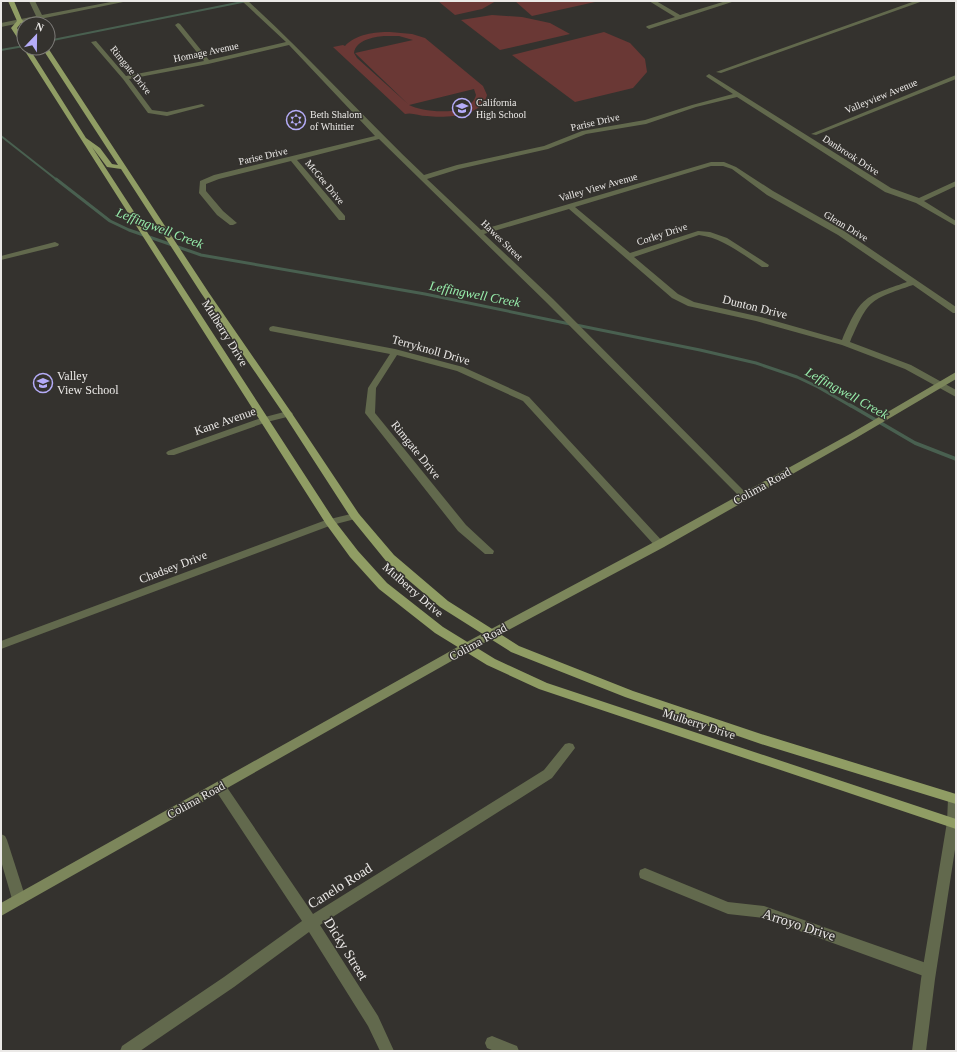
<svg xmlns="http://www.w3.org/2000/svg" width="957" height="1052" viewBox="0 0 957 1052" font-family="Georgia,serif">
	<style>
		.green { fill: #6a3835; fill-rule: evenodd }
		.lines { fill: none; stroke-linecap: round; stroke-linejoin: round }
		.stream-far2 { stroke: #496050; stroke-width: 2 }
		.stream-far1 { stroke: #496050; stroke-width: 3 }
		.stream { stroke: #496050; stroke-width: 3.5 }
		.minor { fill: #62694d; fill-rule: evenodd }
		.tertiary { fill: #62694d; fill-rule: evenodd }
		.secondary { fill: #7c865b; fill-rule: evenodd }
		.primary { fill: #909d64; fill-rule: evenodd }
		.labels { text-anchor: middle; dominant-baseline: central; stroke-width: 3; stroke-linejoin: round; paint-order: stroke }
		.far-street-label { font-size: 10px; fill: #ebe9e7; stroke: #34322e }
		.far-poi-label { font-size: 10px; fill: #ebe9e7; stroke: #34322e; text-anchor: start }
		.street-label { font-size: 12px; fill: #ebe9e7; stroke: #34322e }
		.poi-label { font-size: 12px; fill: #ebe9e7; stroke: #34322e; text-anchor: start }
		.water-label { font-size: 13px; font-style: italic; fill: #97edab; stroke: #34322e }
		.near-street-label { font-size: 14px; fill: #ebe9e7; stroke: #34322e }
	</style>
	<rect width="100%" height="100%" fill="#34322e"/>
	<g class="green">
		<polygon points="438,1 496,1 482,9 455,15"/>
		<polygon points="515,1 593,1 595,2 532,16"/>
		<polygon points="492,15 522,17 550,23 570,34 500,50 461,20"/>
		<path d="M390 32 412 34 425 38 483 86 487 95C483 117 444 118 427 116 419 116 412 112 405 114L333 47 343 45 345 46C356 34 375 32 390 32ZM384 36H399L413 40 355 53 408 104 357 58 354 53C356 40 373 37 384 36ZM474 89 476 95C471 117 424 113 409 105Z"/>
		<polygon points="604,32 630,43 645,59 647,72 633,88 575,102 512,55"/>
	</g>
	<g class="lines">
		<g class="stream-far2">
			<polyline points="48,41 247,1"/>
			<polyline points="1,50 24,46"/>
			<polyline points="1,136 57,180"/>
		</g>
		<g class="stream-far1">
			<polyline points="56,179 110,221 129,230 201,255 425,294 570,324"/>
			<polyline points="576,325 700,350 756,363 797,377 818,387 851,406"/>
		</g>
		<polyline class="stream" points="850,405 915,443 956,459"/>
		<g class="minor">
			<polygon points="29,1 35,1 42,15 116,1 128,1 1,27 1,23 36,16"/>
			<path d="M242 1H248C309 57 364 118 424 175L457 165 544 146 582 131 645 120 692 105 733 94 707 77 706 76 709 74 891 188 919 198 956 181V186L924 201 956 221V226L916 203 885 192 737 97 696 107 646 124 586 134 548 149 459 169 427 179 481 230 711 162H724L736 167 773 191 844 231 956 307V313H953L913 285C869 300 869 299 850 342L911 365 956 390V397L905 369 842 345 756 321 688 306 672 298 569 209 484 234 553 299 747 494 749 496 744 499 741 498 547 303 379 139 297 160 345 216V220H339L291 161 219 179 206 184V191L223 211 237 223 233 225H230L217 215 199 193 200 181 214 175 375 136 289 45 208 64 129 79 152 110 167 112 202 104 205 106 167 116 148 113 123 79 91 42 96 41 126 76 204 61 175 25 178 23 180 24 209 60 286 42ZM711 166H723L732 169 767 195 838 235 907 282C864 297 861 296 842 340L761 317 694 302 678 294 634 257 699 235C723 238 742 254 762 267H768L769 265 727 238 710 232 698 231 630 253 575 207Z"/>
			<polygon points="649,1 656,1 680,15 726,1 735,1 649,29 646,27 647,26 675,17"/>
			<polygon points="915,1 923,1 721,73 716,72"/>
			<polygon points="956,75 956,79 816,135 811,134"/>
			<polygon points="55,242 59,244 58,246 1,260 1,256"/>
			<polygon points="273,326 395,349 463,367 529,397 665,544 664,547 656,547 523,401 457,371 397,355 376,388 375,413 466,525 494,551 493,554 485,554 458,531 365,413 368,388 390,354 270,331 269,329 270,327"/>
			<polygon points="288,411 291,412 293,414 291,416 267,422 174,455 168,455 166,453 168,451 261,418"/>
			<polygon points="355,513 359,514 360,516 359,518 332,525 1,649 1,641 326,520"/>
			<polygon points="569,743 573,744 575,748 552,778 320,925 378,1016 394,1051 380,1051 368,1026 309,932 234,987 140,1051 120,1051 122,1046 224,977 302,921 216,791 214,787 216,783 220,782 224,783 313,914 544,770 565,744"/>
			<polygon points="645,868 728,902 764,906 929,964 934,966 936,971 934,976 929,978 764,918 728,914 640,878 639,874 640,870"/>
			<polygon points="492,1036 517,1046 519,1051 494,1051 487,1048 485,1043 487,1038"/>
		</g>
		<g class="tertiary">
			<polygon points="954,794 956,794 956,843 935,979 926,1051 912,1051 921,979 947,822 948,799 950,795"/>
			<polygon points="1,834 5,836 7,840 26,899 24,903 19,905 14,903 12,899 1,861"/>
		</g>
		<polygon class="secondary" points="956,372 956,379 856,438 664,547 471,650 1,916 1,903 463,644 656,541 850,434"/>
		<g class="primary">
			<polygon points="8,1 14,1 22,20 31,24 21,23 17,28 24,39 24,46 22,45 11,28 17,21"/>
			<polygon points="24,47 24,48 29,48 86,138 100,148 112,164 118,165 42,48 48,48 209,293 291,412 359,514 394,555 448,601 519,646 633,691 761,734 956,794 956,804 761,744 625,697 511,652 440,607 386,561 351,518 285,416 201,293 121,169 107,167 92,147 334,520 358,551 387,583 443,627 495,659 547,683 956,819 956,829 539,689 487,665 435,633 379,589 350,557 326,524 23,48"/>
		</g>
	</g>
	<defs>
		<g id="school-ring" transform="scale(1)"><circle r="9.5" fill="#34322e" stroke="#b5acf8" stroke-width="1.5"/><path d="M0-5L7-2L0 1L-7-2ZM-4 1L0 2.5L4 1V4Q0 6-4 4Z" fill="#b5acf8"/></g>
		<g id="synagogue-ring" transform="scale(1)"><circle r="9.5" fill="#34322e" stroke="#b5acf8" stroke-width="1.5"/><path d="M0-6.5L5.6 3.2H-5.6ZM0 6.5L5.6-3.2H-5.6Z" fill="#b5acf8"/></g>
	</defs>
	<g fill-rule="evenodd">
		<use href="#school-ring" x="462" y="108"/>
		<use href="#synagogue-ring" x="296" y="120"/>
		<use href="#school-ring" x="43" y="383"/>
	</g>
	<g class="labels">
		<g class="far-street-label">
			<text transform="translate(206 52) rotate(-12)">Homage Avenue</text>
			<text transform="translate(131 70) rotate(51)">Rimgate Drive</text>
			<text transform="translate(881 96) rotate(-22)">Valleyview Avenue</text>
			<text transform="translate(595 122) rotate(-13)">Parise Drive</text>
			<text transform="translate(851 155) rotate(33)">Danbrook Drive</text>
			<text transform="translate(263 156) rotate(-13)">Parise Drive</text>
			<text transform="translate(325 182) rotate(50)">McGee Drive</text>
			<text transform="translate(598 187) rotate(-16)">Valley View Avenue</text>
			<text transform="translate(846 226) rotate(31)">Glenn Drive</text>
			<text transform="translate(662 234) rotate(-18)">Corley Drive</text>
			<text transform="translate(502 240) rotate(44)">Hawes Street</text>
		</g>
		<g class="far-poi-label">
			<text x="476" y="102">California<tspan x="476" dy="12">High School</tspan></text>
			<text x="310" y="114">Beth Shalom<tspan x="310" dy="12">of Whittier</tspan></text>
		</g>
		<g class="street-label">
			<text transform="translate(755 307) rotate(14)">Dunton Drive</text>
			<text transform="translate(225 333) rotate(58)">Mulberry Drive</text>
			<text transform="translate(431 350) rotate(16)">Terryknoll Drive</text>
			<text transform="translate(225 421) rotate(-19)">Kane Avenue</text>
			<text transform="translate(416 450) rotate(51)">Rimgate Drive</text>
			<text transform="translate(762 486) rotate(-29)">Colima Road</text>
			<text transform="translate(173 567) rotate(-21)">Chadsey Drive</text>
			<text transform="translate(413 590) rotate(41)">Mulberry Drive</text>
			<text transform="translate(478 642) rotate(-29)">Colima Road</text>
			<text transform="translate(699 724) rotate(18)">Mulberry Drive</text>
			<text transform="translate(196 800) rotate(-29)">Colima Road</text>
		</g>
		<g class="poi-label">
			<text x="57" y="376">Valley<tspan x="57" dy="14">View School</tspan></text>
		</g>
		<g class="water-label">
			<text transform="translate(160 228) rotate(21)">Leffingwell Creek</text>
			<text transform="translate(475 294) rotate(11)">Leffingwell Creek</text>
			<text transform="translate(847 393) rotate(29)">Leffingwell Creek</text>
		</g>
		<g class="near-street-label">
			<text transform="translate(340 886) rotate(-32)">Canelo Road</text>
			<text transform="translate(799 925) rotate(18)">Arroyo Drive</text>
			<text transform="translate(346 949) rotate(58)">Dicky Street</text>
		</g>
	</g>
	<rect width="957" height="1052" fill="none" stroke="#ebe9e7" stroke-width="4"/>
	<g transform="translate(36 36) rotate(22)"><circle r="19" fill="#34322e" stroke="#7d7b78"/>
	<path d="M0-3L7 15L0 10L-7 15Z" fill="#b5acf8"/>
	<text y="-6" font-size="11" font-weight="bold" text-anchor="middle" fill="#ebe9e7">N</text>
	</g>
</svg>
